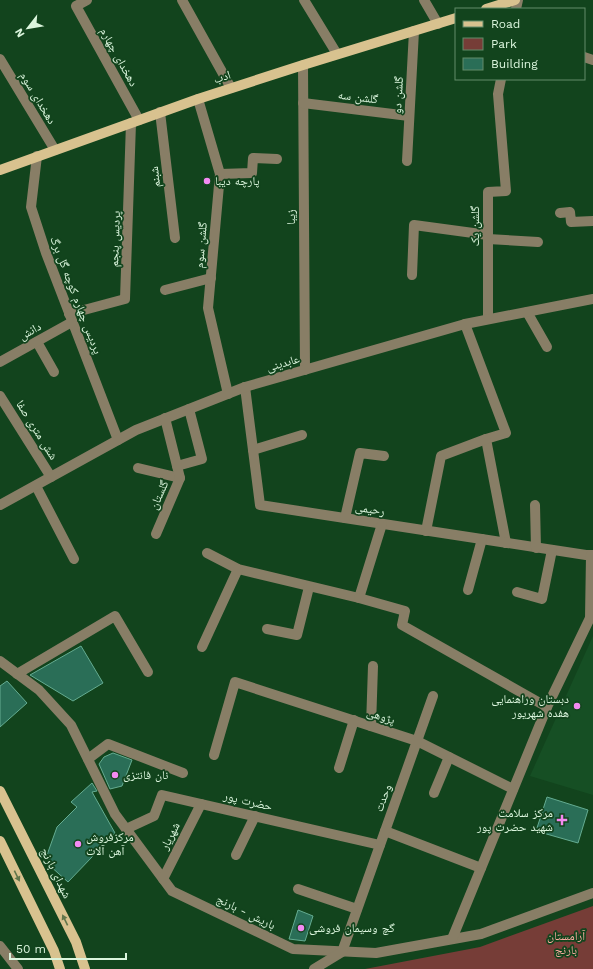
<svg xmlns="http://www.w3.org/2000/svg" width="593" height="969" viewBox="0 0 593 969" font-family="'Work Sans','Noto Naskh Arabic',sans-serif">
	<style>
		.built { fill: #164f24 }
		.green { fill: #763d37 }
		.building { fill: #2a6e57; stroke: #64ac91 }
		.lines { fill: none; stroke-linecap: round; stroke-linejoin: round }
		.minor { stroke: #887e66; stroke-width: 10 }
		.major { stroke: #d8c28f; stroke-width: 10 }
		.oneway { fill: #61764b }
		.poi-dot { fill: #f38af2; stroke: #12441d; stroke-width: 1.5 }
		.labels { text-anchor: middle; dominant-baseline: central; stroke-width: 3.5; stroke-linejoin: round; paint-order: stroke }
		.street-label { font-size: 12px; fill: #dbf5dd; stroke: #12441d }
		.poi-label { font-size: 12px; fill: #dbf5dd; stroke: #12441d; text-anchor: start }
		.park-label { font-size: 12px; fill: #fcaca2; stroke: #12441d }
	</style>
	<rect width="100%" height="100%" fill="#12441d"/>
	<polygon class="built" points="593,636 593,795 530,776"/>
	<polygon class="green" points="593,906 593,969 365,969 480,947"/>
	<g class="building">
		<polygon points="81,646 103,683 73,701 30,675"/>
		<polygon points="7,681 27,703 0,727 0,686"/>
		<polygon points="113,753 132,760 122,786 110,789 99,764 104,757"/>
		<polygon points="92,783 97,791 92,792 115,833 68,882 49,865 47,855 57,827 77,807 71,802"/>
		<polygon points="547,797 588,810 578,843 536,831"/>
		<polygon points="298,910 313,916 305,941 289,939"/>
	</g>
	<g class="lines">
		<g class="minor">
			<polyline points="87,0 76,6 139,120"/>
			<polyline points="182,0 231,88"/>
			<polyline points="304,0 337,54"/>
			<polyline points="424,0 438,24"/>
			<polyline points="516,9 518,0"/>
			<polyline points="584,57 593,60"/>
			<polyline points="0,59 55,150"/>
			<polyline points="303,65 305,370"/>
			<polyline points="198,99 220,174 208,308 228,394"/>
			<polyline points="303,103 409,116"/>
			<polyline points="160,112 175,238"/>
			<polyline points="37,156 31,207 46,253 118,440"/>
			<polyline points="407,161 414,31"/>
			<polyline points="220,174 252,173 253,158 277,159"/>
			<polyline points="560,213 570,212 571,222 593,221"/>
			<polyline points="488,239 538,242"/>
			<polyline points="412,275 414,225 488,235"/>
			<polyline points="165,290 211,278"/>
			<polyline points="527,312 547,347"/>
			<polyline points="69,314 125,299 131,123"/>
			<polyline points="488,319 488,192 506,191 498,94 501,79"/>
			<polyline points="465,324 506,433 486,439 506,543"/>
			<polyline points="37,342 54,372"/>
			<polyline points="0,362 72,322"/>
			<polyline points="245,387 260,505 586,555 593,555"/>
			<polyline points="0,396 51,477"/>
			<polyline points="253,450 302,435"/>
			<polyline points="177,466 202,459 189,409"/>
			<polyline points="138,468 180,478"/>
			<polyline points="36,486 74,559"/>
			<polyline points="0,505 136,430 245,387 465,324 593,299"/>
			<polyline points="535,505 536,548"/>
			<polyline points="345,518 360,453 384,456"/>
			<polyline points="426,531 441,456 486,439"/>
			<polyline points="156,534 180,478 165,418"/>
			<polyline points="207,553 238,569 359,598 382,524"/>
			<polyline points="468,590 482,539"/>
			<polyline points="517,592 542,599 552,550"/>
			<polyline points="359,598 405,611 402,625 547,707"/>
			<polyline points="267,629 297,635 309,587"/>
			<polyline points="202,647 238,569"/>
			<polyline points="0,661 39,690 71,725 115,814 172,891 293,949 376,953 481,934 593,893"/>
			<polyline points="17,674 115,616 148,672"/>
			<polyline points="371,726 373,666"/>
			<polyline points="214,755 235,682 417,741 513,789"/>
			<polyline points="88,759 108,744 183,773"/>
			<polyline points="339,768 354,720"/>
			<polyline points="434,793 449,757"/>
			<polyline points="126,829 154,816 162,795 380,845"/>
			<polyline points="385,831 481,868"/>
			<polyline points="236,855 255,816"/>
			<polyline points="163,879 201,804"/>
			<polyline points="298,889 357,909"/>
			<polyline points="452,939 547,707 590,618 591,555"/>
			<polyline points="0,946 18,969"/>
			<polyline points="314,969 342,952 433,696"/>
		</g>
		<g class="major">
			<polyline points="486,9 515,0"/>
			<polyline points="0,170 198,99 303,65 456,18"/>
			<polyline points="0,791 76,942 85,969"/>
			<polyline points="0,841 54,951 60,969"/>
		</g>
	</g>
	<defs><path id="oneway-solid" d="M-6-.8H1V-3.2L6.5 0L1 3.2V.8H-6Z"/></defs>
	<g class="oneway">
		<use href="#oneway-solid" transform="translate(17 876) rotate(64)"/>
		<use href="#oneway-solid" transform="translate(65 920) rotate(-116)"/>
	</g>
	<g class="poi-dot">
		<circle cx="207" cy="181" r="4"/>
		<circle cx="577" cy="706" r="4"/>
		<circle cx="115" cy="775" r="4"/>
		<path d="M560 814h4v4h4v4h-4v4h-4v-4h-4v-4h4z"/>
		<circle cx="78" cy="844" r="4"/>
		<circle cx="301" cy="928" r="4"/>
	</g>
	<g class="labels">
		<g class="street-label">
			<text transform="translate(119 57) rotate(61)">دهخدای چهارم</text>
			<text transform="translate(222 77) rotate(-18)">ادب</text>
			<text transform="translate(398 95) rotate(-87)">گلشن دو</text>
			<text transform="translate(358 97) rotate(7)">گلشن سه</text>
			<text transform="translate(38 98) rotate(59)">دهخدای سوم</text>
			<text transform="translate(155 177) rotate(-97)">شبنم</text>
			<text transform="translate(291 217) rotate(-90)">زیبا</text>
			<text transform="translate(475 226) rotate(-90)">گلشن یک</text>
			<text transform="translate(115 239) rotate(-88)">پردیس پنجم</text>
			<text transform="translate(201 245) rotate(-85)">گلشن سوم</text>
			<text transform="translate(76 295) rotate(69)">پردیس چهارم کوچه گل برگ</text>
			<text transform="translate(30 331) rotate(-29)">دانش</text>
			<text transform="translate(283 363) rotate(-16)">عابدینی</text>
			<text transform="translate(37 430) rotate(58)">شش متری صفا</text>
			<text transform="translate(159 495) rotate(-66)">گلستان</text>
			<text transform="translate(370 509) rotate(9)">رحیمی</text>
			<text transform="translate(381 716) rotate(18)">پژوهی</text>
			<text transform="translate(383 798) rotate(-70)">وحدت</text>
			<text transform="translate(248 801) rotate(13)">حضرت پور</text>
			<text transform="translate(170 836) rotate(-63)">شهریار</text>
			<text transform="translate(56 873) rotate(64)">شهدای بارنج</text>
			<text transform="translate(246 912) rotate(26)">باریش - بارنج</text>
		</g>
		<g class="poi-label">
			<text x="215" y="181">پارچه دیبا</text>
			<text x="569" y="699" text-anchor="end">دبستان وراهنمایی<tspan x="569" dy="14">هفده شهریور</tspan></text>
			<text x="123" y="775">نان فانتزی</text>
			<text x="553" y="813" text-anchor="end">مرکز سلامت<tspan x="553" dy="14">شهید حضرت پور</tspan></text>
			<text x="86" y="837">مرکزفروش<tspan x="86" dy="14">آهن آلات</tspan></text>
			<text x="309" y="928">گچ وسیمان فروشی</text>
		</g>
		<g class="park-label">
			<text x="566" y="936">آرامستان<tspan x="566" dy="14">بارنج</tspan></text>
		</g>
	</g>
	<rect x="455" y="8" width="130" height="72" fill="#12441d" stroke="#628b6a"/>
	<rect x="463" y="21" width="20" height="6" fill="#d8c28f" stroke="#628b6a"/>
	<text x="491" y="28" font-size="12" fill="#dbf5dd">Road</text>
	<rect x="463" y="38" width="20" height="12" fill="#763d37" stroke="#628b6a"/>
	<text x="491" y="48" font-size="12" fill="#dbf5dd">Park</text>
	<rect x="463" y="58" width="20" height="12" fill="#2a6e57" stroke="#628b6a"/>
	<text x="491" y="68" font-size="12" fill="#dbf5dd">Building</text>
	<g transform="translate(28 28) rotate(239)" stroke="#12441d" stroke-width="3" paint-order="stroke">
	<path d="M0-3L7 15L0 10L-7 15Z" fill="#dbf5dd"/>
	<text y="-6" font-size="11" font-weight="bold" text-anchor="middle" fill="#dbf5dd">N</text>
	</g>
	<path d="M10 953v6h116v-6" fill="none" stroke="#dbf5dd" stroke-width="2"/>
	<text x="16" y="953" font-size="12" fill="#dbf5dd" stroke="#12441d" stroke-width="3" paint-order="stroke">50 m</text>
</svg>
